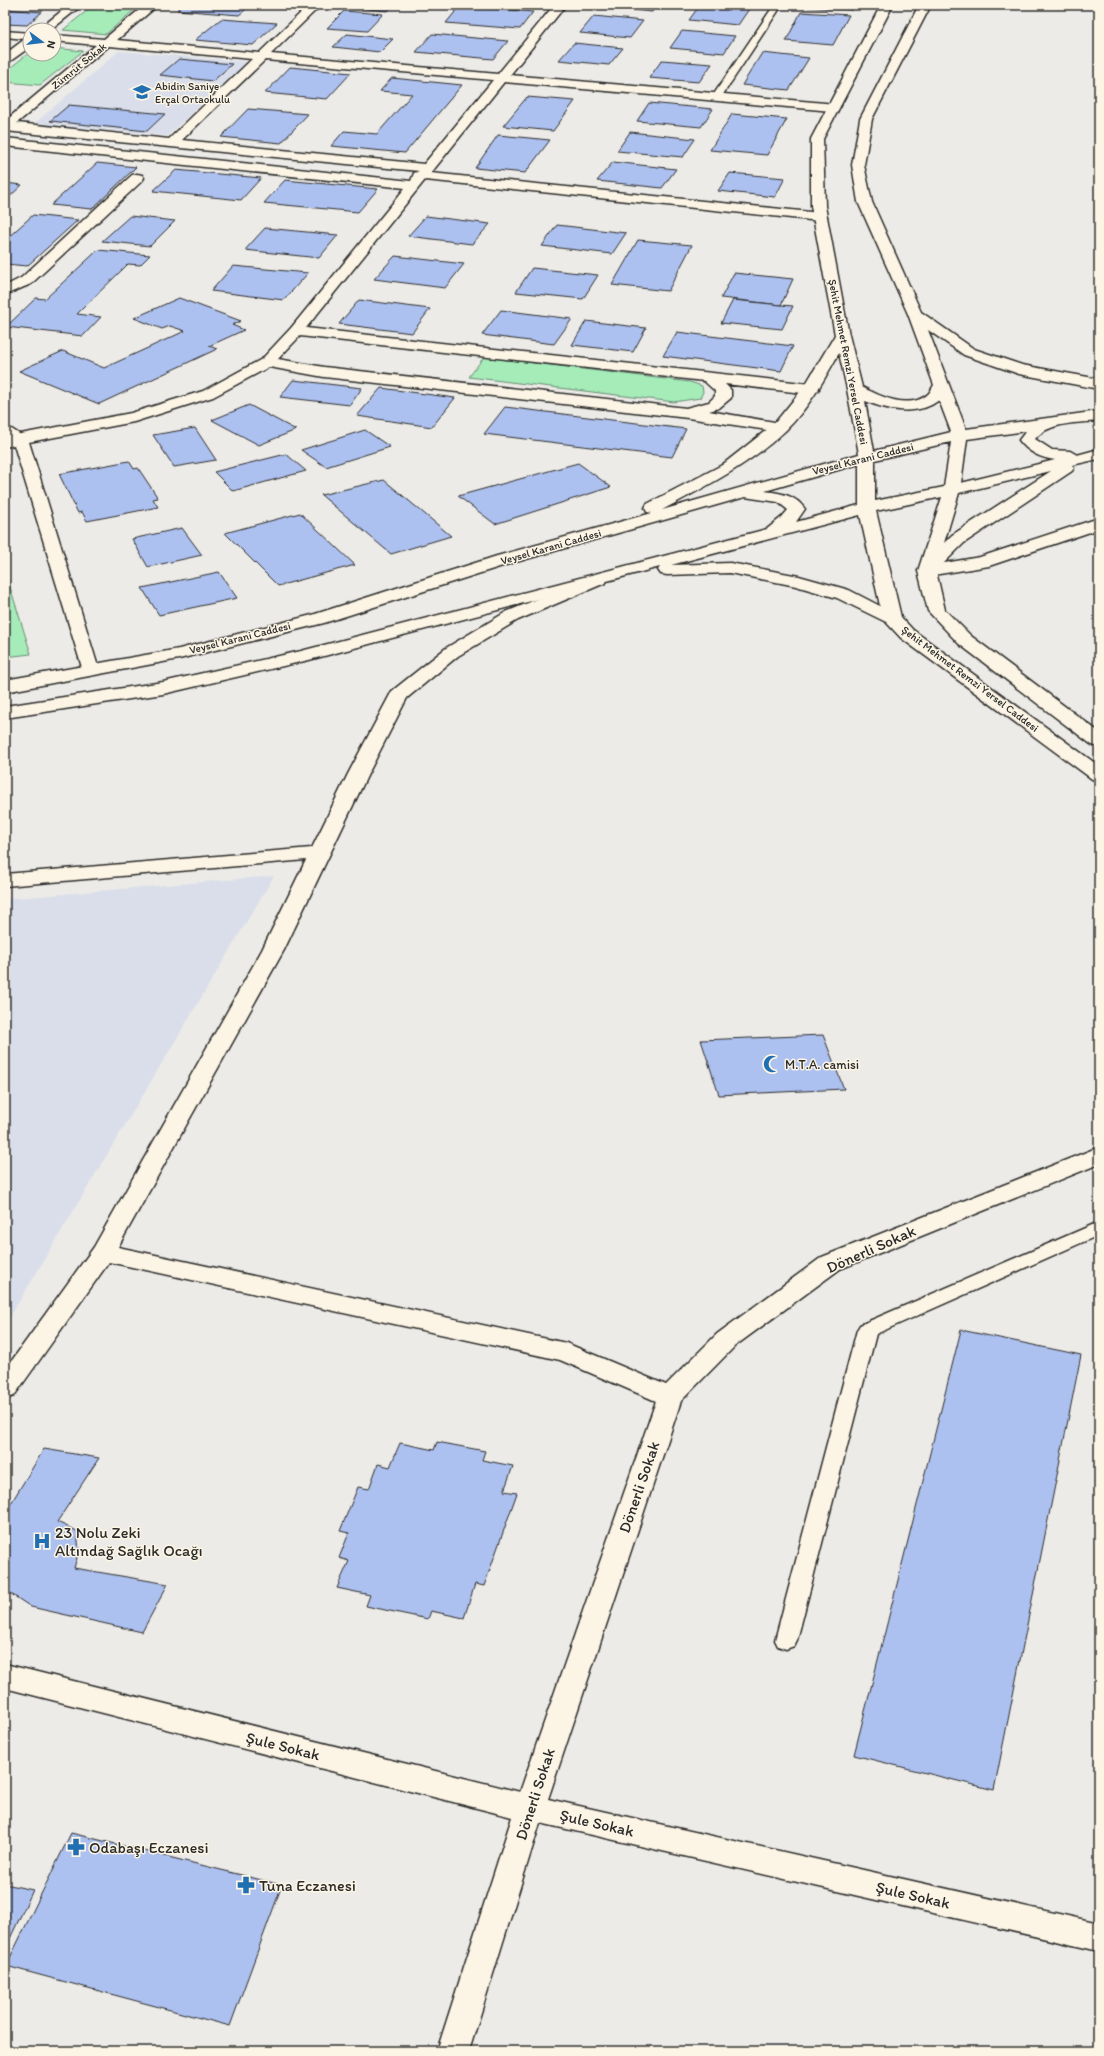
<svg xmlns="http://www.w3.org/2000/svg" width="1104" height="2056" viewBox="0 0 1104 2056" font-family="Itim,sans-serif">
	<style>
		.built { fill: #d9deea }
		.green { fill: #a5ecb9; stroke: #688c72 }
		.building { fill: #adc1f0; stroke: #2b2b2b }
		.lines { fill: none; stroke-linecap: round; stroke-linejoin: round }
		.service-casing { stroke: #2b2b2b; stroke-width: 3 }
		.minor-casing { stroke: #2b2b2b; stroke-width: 3 }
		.secondary-casing { stroke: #2b2b2b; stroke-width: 3 }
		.service { fill: #fcf5e5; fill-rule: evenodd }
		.minor { fill: #fcf5e5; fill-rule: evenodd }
		.secondary { fill: #fcf5e5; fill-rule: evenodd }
		.labels { text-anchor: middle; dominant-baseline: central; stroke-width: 3; stroke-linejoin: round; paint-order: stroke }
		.far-street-label { font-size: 11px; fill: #2b2b2b; stroke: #fcf5e5 }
		.far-poi-label { font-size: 11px; fill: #2b2b2b; stroke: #fcf5e5; text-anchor: start }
		.poi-label { font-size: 13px; fill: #2b2b2b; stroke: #fcf5e5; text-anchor: start }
		.near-street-label { font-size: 16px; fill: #2b2b2b; stroke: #fcf5e5 }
		.near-poi-label { font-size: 16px; fill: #2b2b2b; stroke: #fcf5e5; text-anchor: start }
	</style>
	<rect width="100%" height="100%" fill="#ecebe7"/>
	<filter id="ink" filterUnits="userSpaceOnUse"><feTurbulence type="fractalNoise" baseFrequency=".025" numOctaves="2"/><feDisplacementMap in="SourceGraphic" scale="8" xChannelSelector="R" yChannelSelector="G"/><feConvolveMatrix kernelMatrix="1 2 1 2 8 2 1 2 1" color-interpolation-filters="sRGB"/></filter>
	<g filter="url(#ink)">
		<g class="built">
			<polygon points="119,51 248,62 167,136 35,123"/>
			<polygon points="274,876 5,1325 5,899"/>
		</g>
		<g class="green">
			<polygon points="94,5 140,5 106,34 63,30"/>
			<polygon points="54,48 83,51 40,85 5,82 5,72 30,52 30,54 54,54"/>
			<polygon points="484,357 690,382 702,386 703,392 700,398 674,402 469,377"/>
			<polygon points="5,571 31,654 5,657"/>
		</g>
		<g class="building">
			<polygon points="182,5 251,5 239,15 177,10"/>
			<polygon points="350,5 393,5 388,11 347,7"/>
			<polygon points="603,5 657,5 652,12 601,7"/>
			<polygon points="700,5 707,5 749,9 738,25 689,20"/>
			<polygon points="807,5 855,5 852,10 807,7"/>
			<polygon points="460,6 533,12 520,29 446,23"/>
			<polygon points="5,9 42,12 27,25 5,24"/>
			<polygon points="344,11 383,14 367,31 327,28"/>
			<polygon points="801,12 849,15 833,45 786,41"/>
			<polygon points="594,16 643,21 630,38 580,33"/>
			<polygon points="221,19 277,23 253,45 195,40"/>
			<polygon points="682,31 735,36 724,53 670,48"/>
			<polygon points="347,34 393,39 380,52 333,47"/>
			<polygon points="432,34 508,41 493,59 416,52"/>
			<polygon points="574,43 623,48 609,65 559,60"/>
			<polygon points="762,53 809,58 789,90 742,85"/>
			<polygon points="179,59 232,64 213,81 160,75"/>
			<polygon points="662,60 712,64 699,82 649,78"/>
			<polygon points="290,67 351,73 327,99 265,93"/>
			<polygon points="392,78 462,85 405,153 331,146 344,131 377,134 412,94 380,91"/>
			<polygon points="527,97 575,101 553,131 503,126"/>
			<polygon points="649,103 713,109 701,127 637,121"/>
			<polygon points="69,105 165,114 147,131 50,121"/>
			<polygon points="248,109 308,114 281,143 221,137"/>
			<polygon points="732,114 787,119 767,155 710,150"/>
			<polygon points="630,132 695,139 683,157 617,151"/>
			<polygon points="498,135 550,140 525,173 475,168"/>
			<polygon points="613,162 676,169 662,188 597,181"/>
			<polygon points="97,163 136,167 92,209 51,205"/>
			<polygon points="176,170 261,178 241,200 153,191"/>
			<polygon points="730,173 785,178 775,197 718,191"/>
			<polygon points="285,180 378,189 358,212 264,203"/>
			<polygon points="5,183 22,185 5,201"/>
			<polygon points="33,215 78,220 27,266 5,264 5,240"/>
			<polygon points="130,216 175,221 150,246 102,241"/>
			<polygon points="426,216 490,224 472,244 408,236"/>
			<polygon points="557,225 626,233 612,254 542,246"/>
			<polygon points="265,228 338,235 319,258 245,250"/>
			<polygon points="638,240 692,245 668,291 612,285"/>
			<polygon points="98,250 150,255 140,265 128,264 77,314 101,317 83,336 6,327 36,298 45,299"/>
			<polygon points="395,256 464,264 445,288 374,279"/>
			<polygon points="233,266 308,273 284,300 211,291"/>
			<polygon points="532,268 598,275 583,299 516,292"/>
			<polygon points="734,273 793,279 781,305 721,298"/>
			<polygon points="179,298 241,321 232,325 244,330 209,346 217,349 99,404 19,371 63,351 104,368 185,331 170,326 162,329 134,318"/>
			<polygon points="359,300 430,309 412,333 339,324"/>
			<polygon points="733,300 781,305 793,306 782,329 721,323"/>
			<polygon points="501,310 572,319 554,344 482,335"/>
			<polygon points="586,321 646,328 633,352 572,345"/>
			<polygon points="677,332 793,346 781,371 663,356"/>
			<polygon points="293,380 362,388 350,405 280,397"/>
			<polygon points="381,388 455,398 432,427 357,416"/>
			<polygon points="249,405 296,430 259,445 212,420"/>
			<polygon points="505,407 686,429 672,457 484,434"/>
			<polygon points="195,428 216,460 174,467 153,435"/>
			<polygon points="365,430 390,447 326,467 301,450"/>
			<polygon points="286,454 306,471 233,491 214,472"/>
			<polygon points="129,461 134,469 138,468 158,498 153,499 158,507 87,521 82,512 78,513 59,474"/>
			<polygon points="578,463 611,487 495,524 458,496"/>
			<polygon points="384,480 451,536 391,554 321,495"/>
			<polygon points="300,513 355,565 278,586 225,533"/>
			<polygon points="182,528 202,555 148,567 132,539"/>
			<polygon points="219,572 237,598 159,615 142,588"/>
			<polygon points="823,1035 844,1089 719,1095 701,1040"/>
			<polygon points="961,1330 1081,1355 994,1790 854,1755"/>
			<polygon points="437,1442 485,1451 482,1460 513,1466 504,1491 517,1493 484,1586 475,1584 464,1618 431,1611 428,1619 366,1606 370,1595 337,1588 349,1561 339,1558 349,1533 340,1531 358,1487 369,1489 378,1464 390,1467 400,1443 434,1450"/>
			<polygon points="44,1449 99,1458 57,1522 77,1531 79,1551 74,1568 168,1584 142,1632 31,1607 5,1590 5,1513"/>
			<polygon points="71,1833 282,1885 230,2026 6,1966"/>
			<polygon points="5,1884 33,1890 5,1949"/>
		</g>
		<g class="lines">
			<g class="service-casing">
				<g id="service">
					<polygon points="774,5 782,5 720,99 714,99 712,97"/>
					<polygon points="5,425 24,437 26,440 24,443 16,443 5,435"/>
					<polygon points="1099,1222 1099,1235 876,1334 797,1640 794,1646 786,1649 778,1646 775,1640 857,1330 860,1325"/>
				</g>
			</g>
			<g class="minor-casing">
				<g id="minor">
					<polygon points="69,5 82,5 51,30 38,30"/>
					<path d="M145 5H158L117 40 259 53 309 5H321L271 54 498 74 554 5H566L510 75 836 104 838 107 832 111 504 82 431 173 820 213 827 217 820 221 425 180 306 328 811 384 816 386 819 389 816 392 811 394 725 384 731 390V398L719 408 709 411 786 424 788 427 786 430 780 432 688 418 324 377 269 367 213 397 134 422 29 442 99 670 96 674 90 675 84 674 14 445 5 447V437L131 413 203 391 262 359 291 328 405 188 5 146V138L411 181 414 173 419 171 5 131V121L96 45 54 41V35L104 39ZM109 46 252 59 169 139 17 123ZM265 60 493 80 424 164 182 140ZM300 336 704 381 715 391V396L709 402 686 408 324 367 278 359Z"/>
					<polygon points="5,31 30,33 30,47 9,62 5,64 5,54 25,39 5,37"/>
					<polygon points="137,174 142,175 144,178 142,181 31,284 5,295 5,286 21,278 132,175"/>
					<polygon points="1099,518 1099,529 989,566 927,576 921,575 918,571 921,567 927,566 980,557"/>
					<polygon points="599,574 605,575 608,579 605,583 518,620 458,656 407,698 368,774 284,950 118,1247 566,1343 666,1385 717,1334 822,1257 1099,1147 1099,1164 840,1269 735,1346 681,1401 548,1799 1099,1923 1099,1951 540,1823 469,2051 437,2051 512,1817 5,1688 5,1664 520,1792 656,1401 560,1360 109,1262 14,1396 5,1399 5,1370 94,1247 262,950 306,860 5,886 5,874 312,848 348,774 392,691 446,648 506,612"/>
				</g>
			</g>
			<g class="secondary-casing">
				<path id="secondary" d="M881 5H893L823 139 825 206 849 335 862 387C879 396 908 410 927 395 930 393 932 388 934 385L908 314 858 202 852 165 860 119 919 5H931L872 119 864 165 872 202 921 312 974 349 1022 365 1099 379V389L1019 374 964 355 928 330 966 429 1099 411V421C1079 423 1048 422 1035 439L1052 450 1070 451 1077 455 1099 449V459L1072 465 1074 468 1072 471 964 543 936 571 945 610 971 636 1099 732V747L1092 745 959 644 928 611 918 571 942 497 876 511 901 617 913 630 1099 766V781L1092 779 901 638 886 622 837 598 796 586 730 573 667 575 661 574 658 570 660 567 309 660 163 694 5 718V706L163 682 301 651 767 529 782 517 788 510 778 502 745 497 509 564 324 623 179 659 5 692V680L179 649 312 615 497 556 652 513 647 512 645 508 647 504 722 465 774 424 804 387 835 335 811 206V139ZM839 353 847 389 859 454 662 510C705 487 749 465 785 431 808 409 824 380 839 353ZM939 400 951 432 874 451 865 401C887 410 918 417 939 400ZM1026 431 1019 440C1028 452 1040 458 1055 460L961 483 967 439ZM951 442 944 487 875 501V460ZM859 464V505L796 522 805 509C795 495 781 493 765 491ZM1051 471 952 535 944 543 959 493ZM860 515 880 606 849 590 799 576 730 563 671 565Z"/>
			</g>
			<use href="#service" class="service"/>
			<use href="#minor" class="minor"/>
			<use href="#secondary" class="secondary"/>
		</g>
	</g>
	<defs>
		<g id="school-bare" transform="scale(1.38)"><path d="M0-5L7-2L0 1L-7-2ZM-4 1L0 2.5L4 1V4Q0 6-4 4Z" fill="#1f6fb2" stroke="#fcf5e5" stroke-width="2.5" paint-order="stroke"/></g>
		<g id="mosque-bare" transform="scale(1.38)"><path d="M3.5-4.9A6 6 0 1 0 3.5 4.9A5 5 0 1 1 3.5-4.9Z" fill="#1f6fb2" stroke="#fcf5e5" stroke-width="2.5" paint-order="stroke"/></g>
		<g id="hospital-bare" transform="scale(1.38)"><path d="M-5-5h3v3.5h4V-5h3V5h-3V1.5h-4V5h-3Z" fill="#1f6fb2" stroke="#fcf5e5" stroke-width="2.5" paint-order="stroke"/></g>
		<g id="pharmacy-bare" transform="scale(1.38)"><path d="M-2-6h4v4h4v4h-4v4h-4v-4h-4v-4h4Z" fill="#1f6fb2" stroke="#fcf5e5" stroke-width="2.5" paint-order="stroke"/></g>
	</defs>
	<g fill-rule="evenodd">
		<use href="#school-bare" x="142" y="92"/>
		<use href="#mosque-bare" x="772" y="1064"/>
		<use href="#hospital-bare" x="42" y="1541"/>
		<use href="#pharmacy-bare" x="76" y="1847"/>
		<use href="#pharmacy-bare" x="246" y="1885"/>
	</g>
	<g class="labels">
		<g class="far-street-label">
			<text transform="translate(79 66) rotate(-39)">Zümrüt Sokak</text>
			<text transform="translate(848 362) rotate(79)">Şehit Mehmet Remzi Yersel Caddesi</text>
			<text transform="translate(863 459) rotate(-14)">Veysel Karani Caddesi</text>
			<text transform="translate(551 547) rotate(-16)">Veysel Karani Caddesi</text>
			<text transform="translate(240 638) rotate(-14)">Veysel Karani Caddesi</text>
			<text transform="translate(970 679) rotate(37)">Şehit Mehmet Remzi Yersel Caddesi</text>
		</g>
		<g class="far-poi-label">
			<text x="155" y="86">Abidin Saniye<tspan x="155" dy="13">Erçal Ortaokulu</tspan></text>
		</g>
		<g class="poi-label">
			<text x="785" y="1064">M.T.A. camisi</text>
		</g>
		<g class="near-street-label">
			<text transform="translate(871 1249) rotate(-24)">Dönerli Sokak</text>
			<text transform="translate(639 1487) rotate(-71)">Dönerli Sokak</text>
			<text transform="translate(283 1746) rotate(14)">Şule Sokak</text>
			<text transform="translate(535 1794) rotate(-72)">Dönerli Sokak</text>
			<text transform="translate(597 1823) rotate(13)">Şule Sokak</text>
			<text transform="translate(913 1895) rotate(13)">Şule Sokak</text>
		</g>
		<g class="near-poi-label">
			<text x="55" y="1532">23 Nolu Zeki<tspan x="55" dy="18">Altındağ Sağlık Ocağı</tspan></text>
			<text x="89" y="1847">Odabaşı Eczanesi</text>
			<text x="259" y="1885">Tuna Eczanesi</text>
		</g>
	</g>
	<rect width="1104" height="2056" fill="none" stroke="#fcf5e5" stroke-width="20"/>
	<rect x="10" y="10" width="1084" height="2036" fill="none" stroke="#2b2b2b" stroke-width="1.5" filter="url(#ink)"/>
	<g transform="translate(42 42) rotate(105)"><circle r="19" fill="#fcf5e5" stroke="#a8a49b"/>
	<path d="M0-3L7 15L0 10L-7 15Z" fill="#1f6fb2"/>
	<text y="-6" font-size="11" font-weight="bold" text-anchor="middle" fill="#2b2b2b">N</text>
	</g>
</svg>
